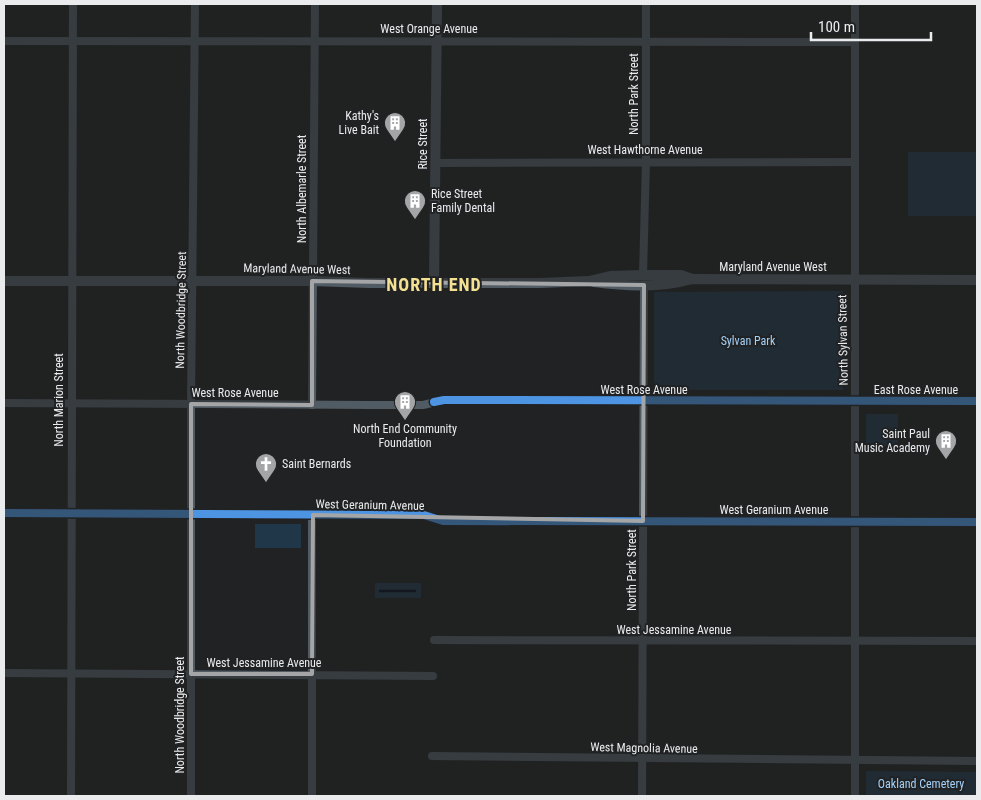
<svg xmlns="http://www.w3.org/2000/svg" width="981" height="800" viewBox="0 0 981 800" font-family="'Roboto Condensed',sans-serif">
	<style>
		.green { fill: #203749 }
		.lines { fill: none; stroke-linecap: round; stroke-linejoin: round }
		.stream { stroke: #030b1c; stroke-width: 2.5 }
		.minor { stroke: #515b63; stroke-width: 8 }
		.major { stroke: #515b64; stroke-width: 10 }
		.cycleway-casing { stroke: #202224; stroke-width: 11 }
		.cycleway { stroke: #4d94e3; stroke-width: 8 }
		.marked { fill: none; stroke: #a4a5a6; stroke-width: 4; stroke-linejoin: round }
		.labels { text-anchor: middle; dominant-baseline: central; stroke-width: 4; stroke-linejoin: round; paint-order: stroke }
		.street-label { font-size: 12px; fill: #eaebed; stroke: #202224 }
		.poi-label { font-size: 12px; fill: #eaebed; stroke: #202224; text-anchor: end }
		.park-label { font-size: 12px; fill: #a3d1f9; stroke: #202224 }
		.district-label { font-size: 18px; font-weight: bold; letter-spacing: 1px; fill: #f4e092; stroke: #202224 }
	</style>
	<rect width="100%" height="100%" fill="#212223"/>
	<g class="green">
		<rect x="908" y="152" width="69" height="64"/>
		<polygon points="843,291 843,390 654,390 654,292"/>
		<rect x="866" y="414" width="32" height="32"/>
		<rect x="255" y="524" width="46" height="24"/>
		<rect x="375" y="583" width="46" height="15"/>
		<polygon points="866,771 977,772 977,796 866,796"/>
	</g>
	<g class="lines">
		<polyline class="stream" points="380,591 415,591"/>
		<g class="minor">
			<polyline points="855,4 855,796"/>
			<polyline points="4,41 855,42"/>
			<polyline points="436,163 855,162"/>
			<polyline points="643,275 646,161 646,4"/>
			<polyline points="4,403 371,405 423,405 444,400 977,401"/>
			<polyline points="312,405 315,4"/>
			<polyline points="4,513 424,515 443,521 977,522"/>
			<polyline points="434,640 977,641"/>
			<polyline points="4,673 433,676"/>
			<polyline points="432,756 977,761"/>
			<polyline points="71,796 73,4"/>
			<polyline points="191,796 191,404 195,4"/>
			<polyline points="312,796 312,515"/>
			<polyline points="642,796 644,285"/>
		</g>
		<g class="major">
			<polyline points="4,281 312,281 369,283 540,283 589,281 610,276 643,275 681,275 692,279"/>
			<path d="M594 282C624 286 662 288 692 279L977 280"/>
			<polyline points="434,284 437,4"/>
		</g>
		<g class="cycleway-casing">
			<g id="cycleway">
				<polyline points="434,402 444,400 977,401"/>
				<polyline points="4,513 424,515 443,521 977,522"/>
			</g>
		</g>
		<use href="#cycleway" class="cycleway"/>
	</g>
	<path d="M0 0H981V800H0ZM312 281 644 285 643 521 313 515 312 674H191V404L312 405Z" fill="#212223" fill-opacity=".55" fill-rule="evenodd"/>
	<path class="marked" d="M312 281 644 285 643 521 313 515 312 674H191V404L312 405Z"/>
	<defs>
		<g id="building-pin" transform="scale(1.125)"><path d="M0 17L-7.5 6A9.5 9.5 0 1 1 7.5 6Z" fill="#a4a5a6" stroke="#202224"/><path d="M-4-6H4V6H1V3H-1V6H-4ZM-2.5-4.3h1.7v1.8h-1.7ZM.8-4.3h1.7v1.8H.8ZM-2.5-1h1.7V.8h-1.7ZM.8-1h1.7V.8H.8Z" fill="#fff"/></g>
		<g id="church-pin" transform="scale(1.125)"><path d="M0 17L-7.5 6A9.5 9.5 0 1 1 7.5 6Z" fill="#a4a5a6" stroke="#202224"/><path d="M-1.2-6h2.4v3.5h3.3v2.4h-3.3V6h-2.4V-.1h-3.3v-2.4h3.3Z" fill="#fff"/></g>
	</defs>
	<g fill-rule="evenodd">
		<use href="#building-pin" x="395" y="123"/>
		<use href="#building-pin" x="415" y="201"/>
		<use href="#building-pin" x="405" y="402"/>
		<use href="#building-pin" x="946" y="441"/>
		<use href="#church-pin" x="266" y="464"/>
	</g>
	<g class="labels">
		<g class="street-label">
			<text x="429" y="29">West Orange Avenue</text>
			<text transform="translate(634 94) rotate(-90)">North Park Street</text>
			<text transform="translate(423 144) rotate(-90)">Rice Street</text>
			<text x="645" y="150">West Hawthorne Avenue</text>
			<text transform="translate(302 189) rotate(-90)">North Albemarle Street</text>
			<text x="773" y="267">Maryland Avenue West</text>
			<text transform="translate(297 269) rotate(1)">Maryland Avenue West</text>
			<text transform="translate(181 310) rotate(-89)">North Woodbridge Street</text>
			<text transform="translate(843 340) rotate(-91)">North Sylvan Street</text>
			<text x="644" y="390">West Rose Avenue</text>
			<text x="916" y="390">East Rose Avenue</text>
			<text x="235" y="393">West Rose Avenue</text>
			<text transform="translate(59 400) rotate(-90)">North Marion Street</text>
			<text transform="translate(370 505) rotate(1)">West Geranium Avenue</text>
			<text x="774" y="510">West Geranium Avenue</text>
			<text transform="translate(632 570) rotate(-90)">North Park Street</text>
			<text x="674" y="630">West Jessamine Avenue</text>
			<text x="264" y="663">West Jessamine Avenue</text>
			<text transform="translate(180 715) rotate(-90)">North Woodbridge Street</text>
			<text transform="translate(644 748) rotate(1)">West Magnolia Avenue</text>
		</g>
		<g class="poi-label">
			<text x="379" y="116">Kathy's<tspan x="379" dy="14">Live Bait</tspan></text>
			<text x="431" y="194" text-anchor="start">Rice Street<tspan x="431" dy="14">Family Dental</tspan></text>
			<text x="405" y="429" text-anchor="middle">North End Community<tspan x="405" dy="14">Foundation</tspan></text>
			<text x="930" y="434">Saint Paul<tspan x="930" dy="14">Music Academy</tspan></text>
			<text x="282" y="464" text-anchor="start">Saint Bernards</text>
		</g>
		<g class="park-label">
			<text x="748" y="341">Sylvan Park</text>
			<text x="921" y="784">Oakland Cemetery</text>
		</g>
		<g class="district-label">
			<text x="434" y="284">NORTH END</text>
		</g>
	</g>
	<rect width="981" height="800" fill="none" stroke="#eaebed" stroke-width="10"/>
	<path d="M811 32v8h120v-8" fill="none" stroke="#eaebed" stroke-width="2.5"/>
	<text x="818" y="32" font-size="15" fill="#eaebed" stroke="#202224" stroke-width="4" paint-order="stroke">100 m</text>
</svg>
